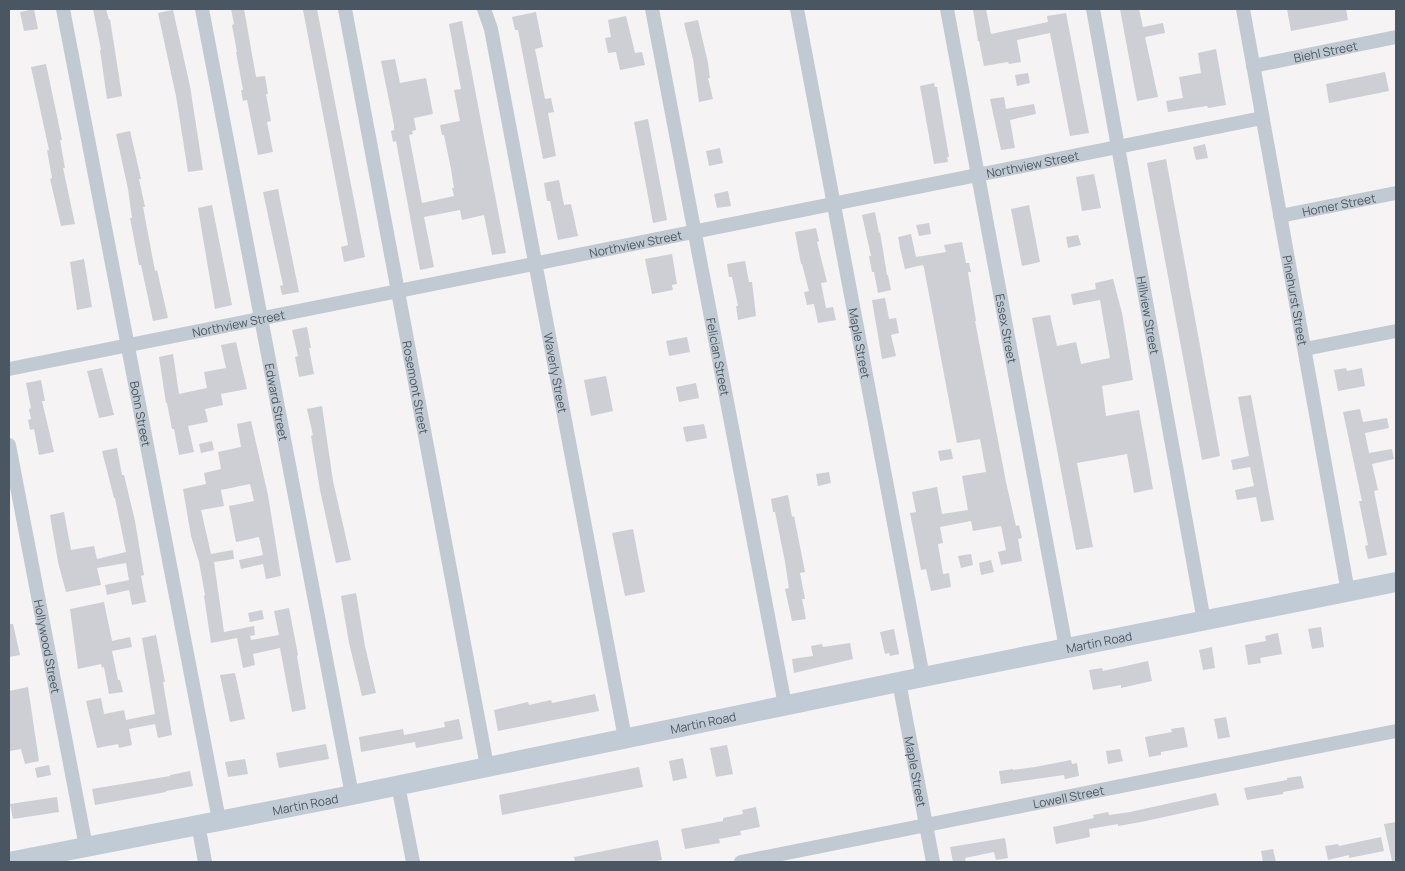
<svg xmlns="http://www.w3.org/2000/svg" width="1405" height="871" viewBox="0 0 1405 871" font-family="Manrope,sans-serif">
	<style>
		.building { fill: #cdcfd5 }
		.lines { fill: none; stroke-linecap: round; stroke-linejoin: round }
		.street { stroke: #c1cad2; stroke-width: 14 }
		.secondary { stroke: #c1cbd6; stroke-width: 20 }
		.labels { text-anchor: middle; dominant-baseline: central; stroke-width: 4; stroke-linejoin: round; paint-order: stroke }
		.street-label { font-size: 12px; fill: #4a5661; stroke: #fff }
	</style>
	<rect width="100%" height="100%" fill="#f5f3f3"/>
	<g class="building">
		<polygon points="34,9 38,29 24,31 20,12"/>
		<polygon points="93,9 106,9 109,20 110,19 122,96 107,99 100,50 101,50"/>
		<polygon points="231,9 244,9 256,77 265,76 268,94 266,94 271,121 267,122 273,152 258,155 247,100 243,101 241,90 243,90 236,52 237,52 232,25 234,24"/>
		<polygon points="311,9 317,9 365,257 344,262 341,247 348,245 303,10"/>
		<polygon points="973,9 986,9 991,34 1048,22 1047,16 1066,13 1089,133 1070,136 1050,33 1017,40 1021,62 1009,64 1008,62 984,66 979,41 978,41"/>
		<polygon points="1120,9 1139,9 1143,27 1163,23 1165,33 1145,37 1158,97 1137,101"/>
		<polygon points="1287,9 1346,9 1348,20 1291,31"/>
		<polygon points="173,10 190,86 203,170 188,172 176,96 158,13"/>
		<polygon points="536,12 543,47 535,49 545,99 551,98 554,112 548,113 556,156 543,159 518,30 515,30 512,17"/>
		<polygon points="626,16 635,53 642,52 645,65 620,70 616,52 608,53 605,38 611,37 608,20"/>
		<polygon points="698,20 708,63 710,78 708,78 713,99 699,102 693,59 684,23"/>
		<polygon points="462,21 506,253 492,255 484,215 462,220 460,210 424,217 434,267 420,270 396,141 393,142 391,131 394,130 394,125 381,61 395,59 400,83 426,78 433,114 414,118 416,130 412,131 413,134 409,135 422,203 454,196 452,188 454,188 451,169 444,135 442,135 440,125 460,121 454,90 461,89 449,24"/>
		<polygon points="1216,49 1226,105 1208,108 1207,106 1168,112 1166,101 1183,98 1179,77 1201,73 1198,53"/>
		<polygon points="46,64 62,140 60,140 65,168 63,168 75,224 61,226 50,179 52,178 47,150 49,150 31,67"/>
		<polygon points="1385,72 1389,91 1329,103 1326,84"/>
		<polygon points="1028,73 1030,83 1017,86 1015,75"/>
		<polygon points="934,83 935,87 937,87 949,157 947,157 948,162 934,164 920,86"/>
		<polygon points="1004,97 1006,109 1034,104 1036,114 1010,120 1015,148 1001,150 990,99"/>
		<polygon points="648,119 667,220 653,223 634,122"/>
		<polygon points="130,131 141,179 139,179 145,207 143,207 155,271 157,270 168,318 153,321 141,265 139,265 130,218 132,218 128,189 116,134"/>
		<polygon points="1205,144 1208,158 1196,160 1193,147"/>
		<polygon points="720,148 723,163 709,166 706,151"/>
		<polygon points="1166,159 1220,456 1202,460 1147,163"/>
		<polygon points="1094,174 1101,208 1082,211 1076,177"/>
		<polygon points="559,180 564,205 571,204 578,236 558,240 550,201 547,201 544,183"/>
		<polygon points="278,189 299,292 282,295 280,286 283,285 263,192"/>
		<polygon points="728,191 731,206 717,208 714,194"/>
		<polygon points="212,205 232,305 215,309 198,208"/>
		<polygon points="1029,205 1040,262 1022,266 1011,209"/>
		<polygon points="875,212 879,233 880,232 887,275 888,275 891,290 878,293 874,272 872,272 869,256 871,256 862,215"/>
		<polygon points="929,223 931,234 919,236 916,225"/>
		<polygon points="816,228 819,241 817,242 827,282 821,283 826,308 833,307 836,320 818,323 814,304 807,305 804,292 809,291 802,264 801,264 795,232"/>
		<polygon points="911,234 916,257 946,252 944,245 962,242 966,263 969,263 971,272 968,272 976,321 975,321 1006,482 1016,526 1019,525 1022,538 1018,539 1022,561 1001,565 998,552 1006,550 1001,526 973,531 971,521 940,527 943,543 938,544 943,574 949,573 951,587 931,591 926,569 921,570 917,548 910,513 916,512 912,492 937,487 942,514 968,510 962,476 986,472 980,439 957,443 924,268 923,265 905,269 900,248 898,237"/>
		<polygon points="1078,235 1081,245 1068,248 1066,237"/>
		<polygon points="672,254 677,284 672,285 673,290 652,294 645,259"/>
		<polygon points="84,259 92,307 77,310 70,262"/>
		<polygon points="745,261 749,282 752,282 756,316 738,320 736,306 738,306 732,277 729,277 727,264"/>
		<polygon points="1113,279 1122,313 1133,380 1102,386 1106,416 1139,410 1153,489 1134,493 1127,454 1077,463 1093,547 1076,550 1032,318 1050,315 1057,346 1076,342 1081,364 1110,358 1100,300 1073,305 1071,294 1096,289 1095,283"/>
		<polygon points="885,298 889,319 896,318 899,333 891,335 896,356 882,359 872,300"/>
		<polygon points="307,327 311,348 309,348 314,374 299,377 295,357 298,356 292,330"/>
		<polygon points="687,337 690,352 669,356 666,341"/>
		<polygon points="236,342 247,389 221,394 223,405 205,409 208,422 188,426 194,452 179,455 174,429 172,429 167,403 166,403 159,357 173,354 179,394 207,388 204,372 226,368 221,345"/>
		<polygon points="102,368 114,415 99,418 87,371"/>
		<polygon points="1346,368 1347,371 1362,368 1365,386 1338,391 1334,370"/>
		<polygon points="606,376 613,411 591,416 584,380"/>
		<polygon points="41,380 45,401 42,401 54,452 39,455 34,429 30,430 28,420 31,419 29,409 31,408 26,383"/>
		<polygon points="696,383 699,398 679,402 676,387"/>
		<polygon points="1251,395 1274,520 1261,522 1256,497 1237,500 1235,490 1254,486 1250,467 1233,470 1231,460 1249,456 1238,397"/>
		<polygon points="322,406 333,481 351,560 336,563 320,490 311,436 313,435 307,409"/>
		<polygon points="1360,409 1363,422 1387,418 1389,428 1365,433 1369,453 1392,449 1394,459 1372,464 1378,490 1374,491 1387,555 1368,559 1365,546 1368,545 1359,501 1362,501 1343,412"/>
		<polygon points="251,421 268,495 281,576 266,579 263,564 241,569 239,560 263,555 259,537 236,542 229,506 254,501 250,484 221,490 224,506 201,510 211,554 233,550 234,559 214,562 224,632 254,626 255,635 250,636 251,640 279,635 274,611 289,608 298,655 297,656 306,709 292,712 280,648 253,654 255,665 243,668 237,638 211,643 204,596 205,595 199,562 191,536 183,489 206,484 204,473 221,469 218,452 241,447 237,424"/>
		<polygon points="704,424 707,438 686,442 683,427"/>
		<polygon points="212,441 214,450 201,453 199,444"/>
		<polygon points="117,448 122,475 124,475 135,521 144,575 141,576 146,602 132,605 129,590 107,595 105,585 129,580 126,563 97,568 101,585 66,592 58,562 50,515 64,512 71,550 94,546 97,559 126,552 115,498 114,498 102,451"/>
		<polygon points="951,449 953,459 940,461 938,451"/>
		<polygon points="829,472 831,483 818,486 816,474"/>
		<polygon points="788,495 792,517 794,516 805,572 800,573 805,599 802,599 806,619 792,621 785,589 789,588 785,562 775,512 773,512 771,499"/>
		<polygon points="633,529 645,592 625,596 612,533"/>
		<polygon points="971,554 973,565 961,568 958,556"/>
		<polygon points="991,560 994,572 981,575 979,563"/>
		<polygon points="356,593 365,646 376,693 362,696 349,643 341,596"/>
		<polygon points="104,602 112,641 130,637 132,647 112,651 118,680 120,680 123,692 109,694 104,667 102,668 101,664 78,669 70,609"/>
		<polygon points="262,610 264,619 250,622 248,613"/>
		<polygon points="9,624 13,624 20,655 9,657"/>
		<polygon points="1321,627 1324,647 1312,649 1308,629"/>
		<polygon points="894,629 899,654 890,656 889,653 885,654 880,632"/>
		<polygon points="1278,633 1282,654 1260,658 1261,663 1248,665 1245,645 1266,641 1265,636"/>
		<polygon points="156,635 165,682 163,682 172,735 158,738 155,724 129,729 132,745 119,748 118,744 97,748 86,701 101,698 104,714 124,710 126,720 155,714 142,638"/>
		<polygon points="850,643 853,659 794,673 792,659 813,656 811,646 822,644 823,647"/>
		<polygon points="1212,647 1215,668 1203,670 1199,650"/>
		<polygon points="1148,661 1152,681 1121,688 1121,685 1093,690 1089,670 1102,668 1103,671"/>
		<polygon points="235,673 245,719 230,722 220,675"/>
		<polygon points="28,687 39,761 25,764 21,749 9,751 9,691"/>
		<polygon points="595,694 599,711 498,731 494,710 528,702 529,705 551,700 552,703"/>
		<polygon points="1226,717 1230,737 1218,739 1214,719"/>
		<polygon points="459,719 463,739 416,748 415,742 361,752 359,737 403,729 404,735 445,727 444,722"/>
		<polygon points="1184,727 1188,747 1161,752 1161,755 1149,757 1145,737 1172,732 1171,729"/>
		<polygon points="326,744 329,759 279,768 276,753"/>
		<polygon points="727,745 733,774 716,777 710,748"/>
		<polygon points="1120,749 1123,761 1108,764 1106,751"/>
		<polygon points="683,758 687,778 673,781 669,761"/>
		<polygon points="245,759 248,774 228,777 225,762"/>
		<polygon points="1071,760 1072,764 1077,763 1079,776 1065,779 1064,775 1001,784 999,771 1013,769 1013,770 1035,767"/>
		<polygon points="49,765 51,775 37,778 35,768"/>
		<polygon points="639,767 643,787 502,815 499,795"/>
		<polygon points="190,771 193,786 166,791 166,792 95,805 92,789 170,776 170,775"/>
		<polygon points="1301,776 1304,788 1283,792 1283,794 1247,800 1244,788 1287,780 1287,778"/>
		<polygon points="1216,793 1219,805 1141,822 1118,826 1118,824 1089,829 1090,837 1056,844 1053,827 1094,818 1093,815 1108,812 1109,815 1130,812"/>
		<polygon points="57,797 59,812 13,819 10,804"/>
		<polygon points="756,807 760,827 740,831 741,835 719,839 720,843 685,849 681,829 723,821 723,818 743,814 742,810"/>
		<polygon points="1396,822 1396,861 1392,861 1384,824"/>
		<polygon points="1381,837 1384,851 1349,858 1349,855 1328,860 1325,846 1338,844 1339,846"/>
		<polygon points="1005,838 1008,858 996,860 994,852 965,858 966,862 953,862 950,847"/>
		<polygon points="658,840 662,860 651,862 575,862 574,857"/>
		<polygon points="1273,849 1276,862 1263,862 1261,851"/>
	</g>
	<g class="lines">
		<g class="street">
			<path id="s1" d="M63 9 219 820"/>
			<path id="s2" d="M202 9 352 795"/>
			<path id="s3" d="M345 9 487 766"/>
			<path id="s4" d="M484 9 491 29 625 738"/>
			<path id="s5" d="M652 9 785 705"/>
			<path id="s6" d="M797 9 923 677"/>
			<path id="s7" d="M947 9 1066 648"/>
			<path id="s8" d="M1093 9 1204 621"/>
			<path id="s9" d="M1243 9 1348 592"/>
			<path id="s10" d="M1253 66 1396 37"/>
			<path id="s11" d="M1280 216 1396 193"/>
			<polyline points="1305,349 1396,331"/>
			<path id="s12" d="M9 369 1262 118"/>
			<path id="s13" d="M9 445 86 847"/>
			<path id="s14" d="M899 682 933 862"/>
			<polyline points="398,785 413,862"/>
			<polyline points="198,824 205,862"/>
			<path id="s15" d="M741 862 1396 731"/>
		</g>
		<path class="secondary" id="s16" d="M9 862 352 795 923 677 1396 582"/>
	</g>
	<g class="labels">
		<g class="street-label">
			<text stroke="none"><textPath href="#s10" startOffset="74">Biehl Street</textPath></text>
			<text stroke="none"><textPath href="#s12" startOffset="1044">Northview Street</textPath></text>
			<text stroke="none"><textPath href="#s11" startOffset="60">Homer Street</textPath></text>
			<text stroke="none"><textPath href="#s12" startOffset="639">Northview Street</textPath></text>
			<text stroke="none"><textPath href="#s9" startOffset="296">Pinehurst Street</textPath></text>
			<text stroke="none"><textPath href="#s8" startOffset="311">Hillview Street</textPath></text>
			<text stroke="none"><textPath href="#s12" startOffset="234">Northview Street</textPath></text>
			<text stroke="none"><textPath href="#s7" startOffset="325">Essex Street</textPath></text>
			<text stroke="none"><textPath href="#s6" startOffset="340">Maple Street</textPath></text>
			<text stroke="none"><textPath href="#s5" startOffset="354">Felician Street</textPath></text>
			<text stroke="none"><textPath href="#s4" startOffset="371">Waverly Street</textPath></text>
			<text stroke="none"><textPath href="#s3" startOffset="385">Rosemont Street</textPath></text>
			<text stroke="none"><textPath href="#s2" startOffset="400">Edward Street</textPath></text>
			<text stroke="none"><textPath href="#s1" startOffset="412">Bohn Street</textPath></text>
			<text stroke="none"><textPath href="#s16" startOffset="1112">Martin Road</textPath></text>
			<text stroke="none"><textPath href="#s13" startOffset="205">Hollywood Street</textPath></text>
			<text stroke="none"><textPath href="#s16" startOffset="708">Martin Road</textPath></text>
			<text stroke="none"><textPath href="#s14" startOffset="91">Maple Street</textPath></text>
			<text stroke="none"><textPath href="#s15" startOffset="334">Lowell Street</textPath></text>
			<text stroke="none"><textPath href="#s16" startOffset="302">Martin Road</textPath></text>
		</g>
	</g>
	<rect width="1405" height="871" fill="none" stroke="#4a5661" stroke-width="20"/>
</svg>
